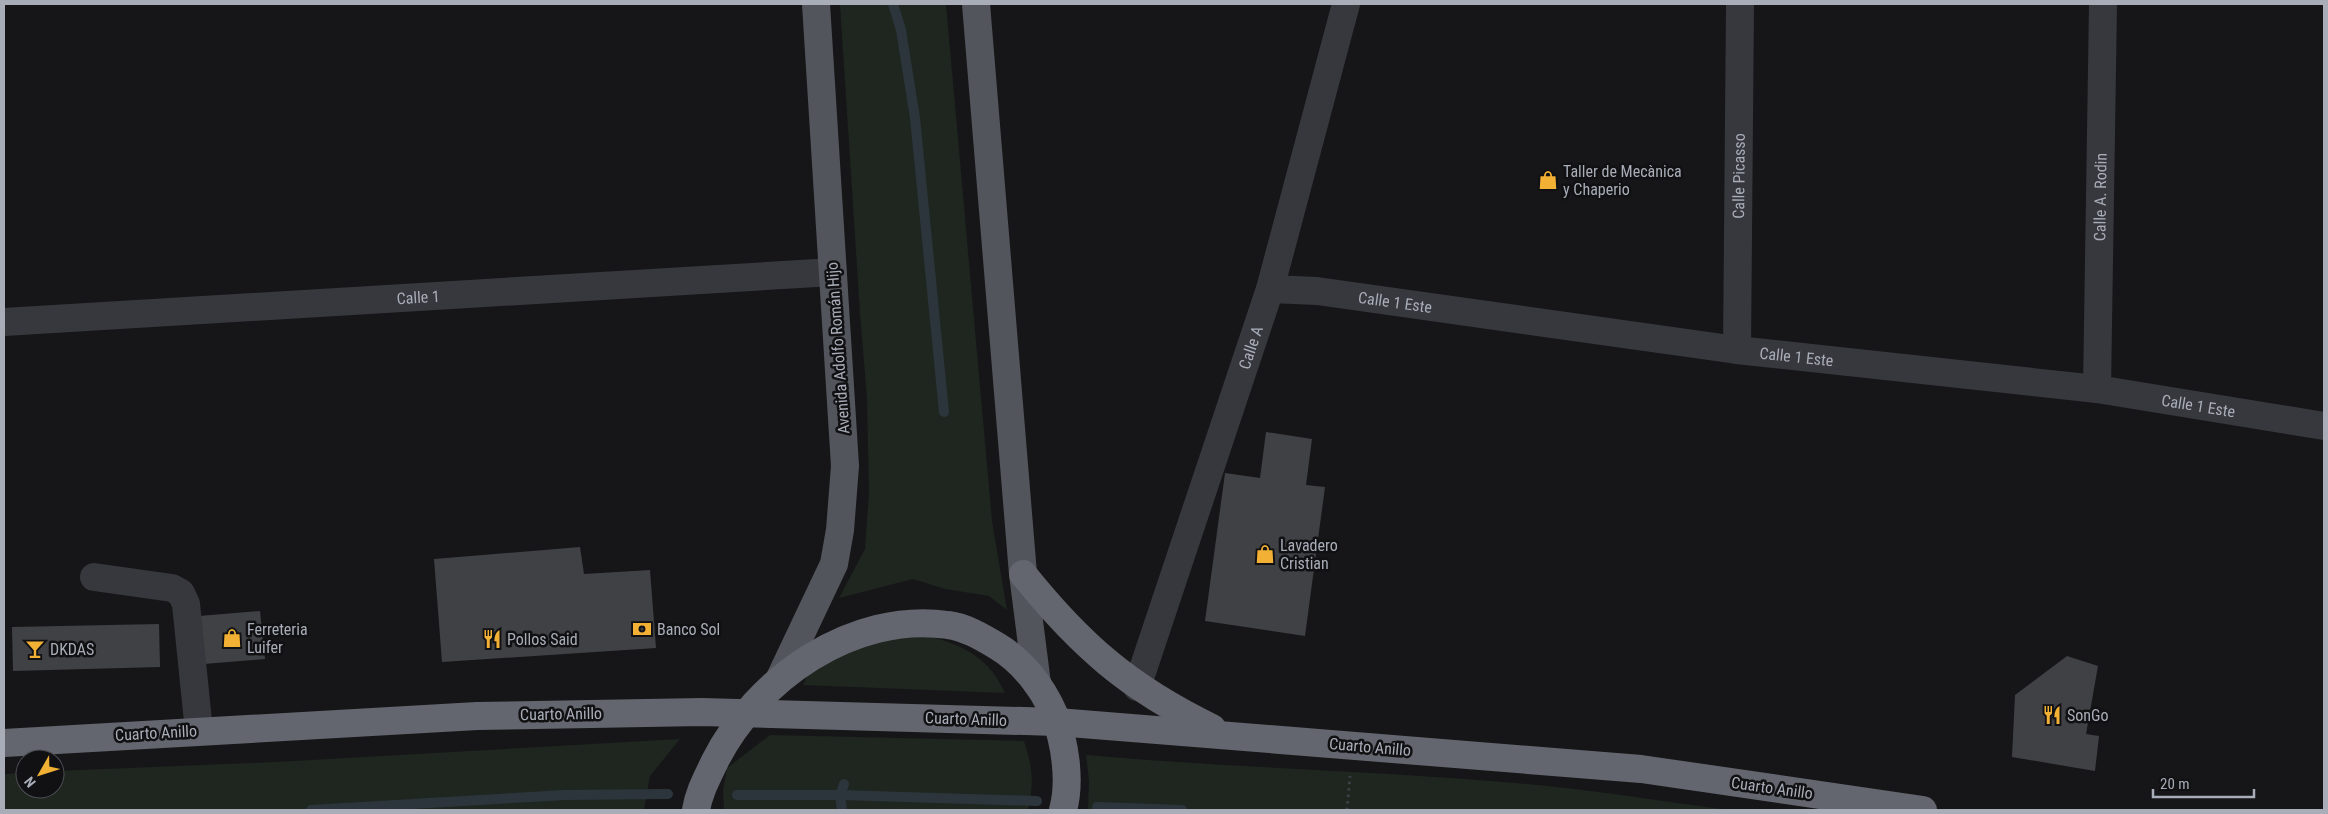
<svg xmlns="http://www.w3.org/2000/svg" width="2328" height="814" viewBox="0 0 2328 814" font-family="'Roboto Condensed',sans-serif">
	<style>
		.green { fill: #1e261f }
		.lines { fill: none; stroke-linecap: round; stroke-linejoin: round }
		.stream { stroke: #2c353c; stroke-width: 10 }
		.building { fill: #404145 }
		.path { stroke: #3d3f44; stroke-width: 3; stroke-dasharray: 2.5 4; stroke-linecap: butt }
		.minor { stroke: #37383d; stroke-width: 28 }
		.major { stroke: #53555c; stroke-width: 28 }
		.highway { stroke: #63666e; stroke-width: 28 }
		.labels { text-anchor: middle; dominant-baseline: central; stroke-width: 5; stroke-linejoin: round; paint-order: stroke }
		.poi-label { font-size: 16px; fill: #a8adb8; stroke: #111113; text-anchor: start }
		.street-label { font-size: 16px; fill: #a8adb8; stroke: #111113 }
	</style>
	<rect width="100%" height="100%" fill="#161618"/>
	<g class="green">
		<polygon points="840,4 946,4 992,521 1007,610 989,596 945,589 913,579 839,598 865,549 869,492 867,399 860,313"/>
		<path d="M929 636C965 646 989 658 1005 693L803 685 810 670 854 646 900 637Z"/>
		<path d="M770 735 1024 741C1033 768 1034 783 1028 810H724L723 791 727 768Z"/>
		<polygon points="680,739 650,776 644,810 4,810 4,774 25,773 25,789 55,789 55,771 276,762"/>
		<path d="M1086 755C1243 769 1400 771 1557 787 1615 793 1672 803 1730 810H1088L1089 781Z"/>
	</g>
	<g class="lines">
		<g class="stream">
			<polyline points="893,4 901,30 915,118 944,412"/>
			<polyline points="737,795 840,795 1037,801"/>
			<polyline points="1097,807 1182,810"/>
			<polyline points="311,810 565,795 668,794"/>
			<polyline points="842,810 840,795 844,784"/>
		</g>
	</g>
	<g class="building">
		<polygon points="1266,432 1312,439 1306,485 1325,487 1305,636 1205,621 1225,473 1260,478"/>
		<polygon points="580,547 584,574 650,570 656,648 442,662 434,559"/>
		<polygon points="260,611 265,659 204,664 199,616"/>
		<polygon points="159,624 160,667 13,671 12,627"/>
		<polygon points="2067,656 2098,666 2086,734 2099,736 2095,771 2012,757 2015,695"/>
	</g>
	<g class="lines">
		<polyline class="path" points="1347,810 1350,776"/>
		<g class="minor">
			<path id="s1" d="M1270 289 1317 291 1737 350 2097 389 2324 426"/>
			<path id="s2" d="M4 322 833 272"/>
			<path id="s3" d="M1737 350 1740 4"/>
			<path id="s4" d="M2097 389 2103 4"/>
			<polyline points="94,577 172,588 181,593 186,604 199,731"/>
			<path id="s5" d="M1137 687 1270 289 1346 4"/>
		</g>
		<g class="major">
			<polyline points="976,4 1023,574 1037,684"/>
			<polyline points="779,680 834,564 840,530 845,466 816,4"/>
		</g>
		<g class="highway">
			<path d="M1023 574C1080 645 1129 688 1212 728"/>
			<polyline points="4,743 477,716 702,712 1057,722 1641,769 1923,810"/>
			<path d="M696 810C699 792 707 778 715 761 756 679 853 611 948 625 965 627 982 637 997 646 1022 661 1042 686 1054 714 1065 742 1071 781 1063 810"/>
		</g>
	</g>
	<defs>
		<g id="shop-bare" transform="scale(1.5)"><path d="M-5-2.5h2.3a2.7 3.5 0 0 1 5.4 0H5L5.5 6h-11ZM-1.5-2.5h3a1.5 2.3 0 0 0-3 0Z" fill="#f2b134" stroke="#111113" stroke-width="2.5" paint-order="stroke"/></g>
		<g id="bank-bare" transform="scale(1.5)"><path d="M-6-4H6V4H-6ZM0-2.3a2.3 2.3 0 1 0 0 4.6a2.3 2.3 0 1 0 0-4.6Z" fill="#f2b134" stroke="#111113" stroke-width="2.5" paint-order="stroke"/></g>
		<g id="restaurant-bare" transform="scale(1.5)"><path d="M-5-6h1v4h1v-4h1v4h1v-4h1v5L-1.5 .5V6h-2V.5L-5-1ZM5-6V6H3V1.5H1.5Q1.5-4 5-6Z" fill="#f2b134" stroke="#111113" stroke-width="2.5" paint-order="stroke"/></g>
		<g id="bar-bare" transform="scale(1.5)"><path d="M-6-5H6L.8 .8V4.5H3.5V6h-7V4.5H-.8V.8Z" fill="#f2b134" stroke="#111113" stroke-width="2.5" paint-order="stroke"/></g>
	</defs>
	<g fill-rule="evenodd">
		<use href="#shop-bare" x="1548" y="180"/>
		<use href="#shop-bare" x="1265" y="554"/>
		<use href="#bank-bare" x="642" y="629"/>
		<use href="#shop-bare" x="232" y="638"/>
		<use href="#restaurant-bare" x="492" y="639"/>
		<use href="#bar-bare" x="35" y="649"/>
		<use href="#restaurant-bare" x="2052" y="715"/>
	</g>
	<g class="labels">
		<g class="poi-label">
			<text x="1563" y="171">Taller de Mecànica<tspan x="1563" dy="18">y Chaperio</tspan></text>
			<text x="1280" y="545">Lavadero<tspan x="1280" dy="18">Cristian</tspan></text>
			<text x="247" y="629">Ferreteria<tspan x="247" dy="18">Luifer</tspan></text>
			<text x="657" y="629">Banco Sol</text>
			<text x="507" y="639">Pollos Said</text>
			<text x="50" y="649">DKDAS</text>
			<text x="2067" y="715">SonGo</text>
		</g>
		<g class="street-label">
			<text stroke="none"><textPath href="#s3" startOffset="174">Calle Picasso</textPath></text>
			<text stroke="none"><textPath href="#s4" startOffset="192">Calle A. Rodin</textPath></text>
			<text stroke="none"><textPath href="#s2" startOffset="415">Calle 1</textPath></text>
			<text stroke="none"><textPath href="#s1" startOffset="126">Calle 1 Este</textPath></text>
			<text transform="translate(838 348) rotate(-94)">Avenida Adolfo Román Hijo</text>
			<text stroke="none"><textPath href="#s5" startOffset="358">Calle A</textPath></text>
			<text stroke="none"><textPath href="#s1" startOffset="531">Calle 1 Este</textPath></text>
			<text stroke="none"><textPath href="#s1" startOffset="936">Calle 1 Este</textPath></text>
			<text transform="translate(561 714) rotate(-1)">Cuarto Anillo</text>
			<text transform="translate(966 719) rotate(2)">Cuarto Anillo</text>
			<text transform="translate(156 733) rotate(-3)">Cuarto Anillo</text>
			<text transform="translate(1370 747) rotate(5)">Cuarto Anillo</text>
			<text transform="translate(1772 788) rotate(8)">Cuarto Anillo</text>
		</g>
	</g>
	<rect width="2328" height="814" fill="none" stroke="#a8adb8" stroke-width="10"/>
	<g transform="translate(40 774) rotate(231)"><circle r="24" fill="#111113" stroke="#4d4f55"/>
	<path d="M0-4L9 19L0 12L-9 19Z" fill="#f2b134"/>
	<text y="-8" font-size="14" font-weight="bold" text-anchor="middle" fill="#a8adb8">N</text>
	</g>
	<path d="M2153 789v8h101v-8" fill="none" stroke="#a8adb8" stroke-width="2.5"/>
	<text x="2160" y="789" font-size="15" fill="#a8adb8" stroke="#111113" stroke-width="4" paint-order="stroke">20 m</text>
</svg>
